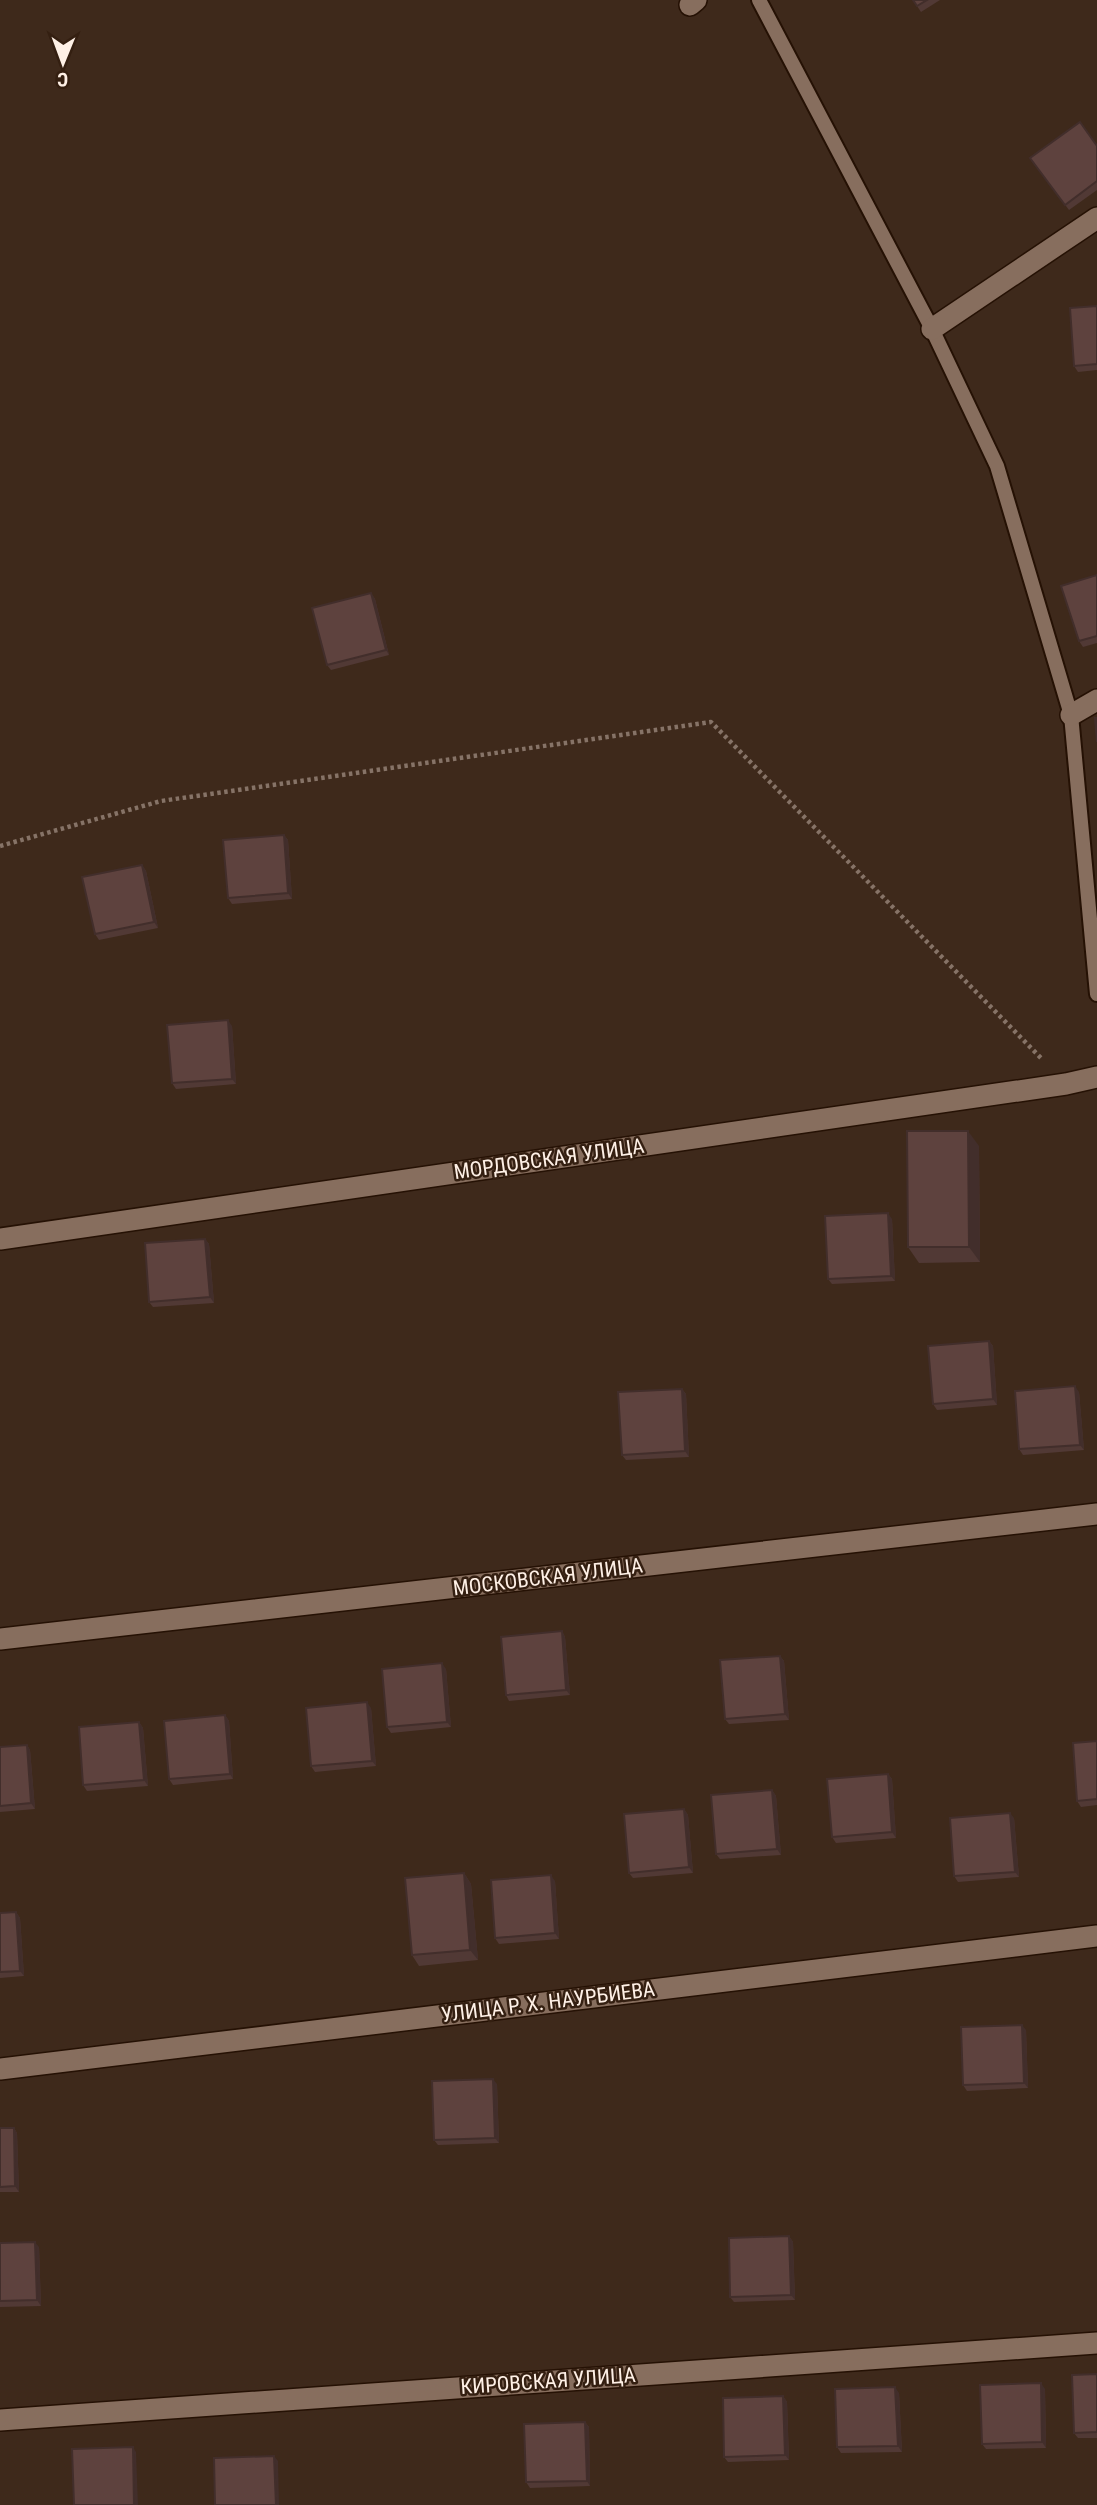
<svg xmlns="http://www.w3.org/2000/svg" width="1097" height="2505" viewBox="0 0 1097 2505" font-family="'Roboto Condensed',sans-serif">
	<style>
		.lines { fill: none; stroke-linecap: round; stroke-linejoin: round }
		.lane-casing { stroke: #251104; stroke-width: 18 }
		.street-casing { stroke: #251104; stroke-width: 24 }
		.path { stroke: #867367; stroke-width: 4.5; stroke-dasharray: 3.5 3.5; stroke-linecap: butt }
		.lane { stroke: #876e5e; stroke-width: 14 }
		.street { stroke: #876e5e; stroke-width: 21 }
		.wall { fill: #513935 }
		.shaded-wall { fill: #422e2b }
		.building { fill: #5e423e; stroke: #422e2b; stroke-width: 2 }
		.labels { text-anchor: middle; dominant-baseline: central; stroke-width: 5; stroke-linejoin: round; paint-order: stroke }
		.street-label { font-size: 21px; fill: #fef0e6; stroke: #341f11 }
	</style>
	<rect width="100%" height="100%" fill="#3e291b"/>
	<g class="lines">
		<g class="lane-casing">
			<polyline id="lane" points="759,0 932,329 997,466 1071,715 1097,994"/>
		</g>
		<g class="street-casing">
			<g id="street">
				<polyline points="690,5 696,0"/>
				<polyline points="932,329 1097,218"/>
				<polyline points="1071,715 1097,700"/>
				<polyline points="0,1239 1066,1084 1097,1077"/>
				<polyline points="0,1639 1097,1514"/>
				<polyline points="0,2069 1097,1936"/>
				<polyline points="0,2420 1097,2343"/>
			</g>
		</g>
		<polyline class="path" points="0,846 161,801 711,722 1041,1058"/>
		<use href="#lane" class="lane"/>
		<use href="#street" class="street"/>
	</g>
	<g class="wall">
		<polygon points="913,0 940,0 921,12"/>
		<polygon points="1097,146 1097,190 1069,210 1030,158"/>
		<polygon points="1097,306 1097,370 1078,372 1074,366"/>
		<polygon points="1097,575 1097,643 1083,647 1079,641"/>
		<polygon points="371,593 375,599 389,655 331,670 327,665"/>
		<polygon points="284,835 288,840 292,899 232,904 228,898"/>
		<polygon points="142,865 146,871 158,928 99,940 95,934"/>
		<polygon points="232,1026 236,1084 176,1089 172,1083"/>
		<polygon points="979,1146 980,1262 919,1263 908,1247"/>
		<polygon points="892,1219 895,1281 832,1284 828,1279"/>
		<polygon points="205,1239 209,1244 214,1303 153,1307 149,1302"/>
		<polygon points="989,1341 993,1346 997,1405 937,1410 933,1404"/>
		<polygon points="682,1389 686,1394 689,1457 626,1460 622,1455"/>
		<polygon points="1079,1392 1084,1450 1023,1455 1019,1449"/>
		<polygon points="562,1631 565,1637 570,1695 509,1701 506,1695"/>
		<polygon points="780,1656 784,1661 789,1720 729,1724 725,1719"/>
		<polygon points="446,1669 451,1727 391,1733 387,1727"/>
		<polygon points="371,1708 376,1766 315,1772 311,1766"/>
		<polygon points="225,1715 229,1721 233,1779 173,1785 169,1779"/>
		<polygon points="139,1722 143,1728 148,1786 87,1791 83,1785"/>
		<polygon points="1097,1741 1097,1805 1081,1807 1077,1801"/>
		<polygon points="27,1745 30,1750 35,1809 0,1812 0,1747"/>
		<polygon points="888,1774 892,1779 896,1838 836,1843 832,1837"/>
		<polygon points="772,1790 776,1796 781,1855 720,1859 716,1854"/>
		<polygon points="684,1809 688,1815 693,1873 633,1878 629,1873"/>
		<polygon points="1014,1818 1019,1877 958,1882 954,1876"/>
		<polygon points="464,1873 471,1884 478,1960 419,1966 412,1955"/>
		<polygon points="555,1881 559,1939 499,1944 495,1938"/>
		<polygon points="16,1912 20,1918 24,1976 0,1978 0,1913"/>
		<polygon points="1026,2030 1028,2088 967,2091 963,2085"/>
		<polygon points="497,2084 499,2143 438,2145 434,2140"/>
		<polygon points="0,2128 14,2128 17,2133 19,2192 0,2192"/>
		<polygon points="789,2236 793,2242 795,2300 734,2302 730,2297"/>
		<polygon points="0,2243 39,2247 41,2306 0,2307"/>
		<polygon points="1097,2374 1097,2438 1078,2438 1074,2433"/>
		<polygon points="1045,2389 1046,2448 986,2449 982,2444"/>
		<polygon points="899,2393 902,2452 841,2453 837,2447"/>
		<polygon points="783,2396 787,2402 789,2460 728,2462 724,2457"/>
		<polygon points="585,2422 589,2427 590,2486 530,2488 526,2482"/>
	</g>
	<g class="shaded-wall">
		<polygon points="371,593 375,599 389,655 386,650"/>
		<polygon points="284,835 288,840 292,899 288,893"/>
		<polygon points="142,865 146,871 158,928 154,922"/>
		<polygon points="228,1020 232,1026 236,1084 232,1079"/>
		<polygon points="968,1131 979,1146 980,1262 969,1247"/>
		<polygon points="888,1213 892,1219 895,1281 891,1276"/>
		<polygon points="205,1239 209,1244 214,1303 210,1297"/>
		<polygon points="989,1341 993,1346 997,1405 993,1399"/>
		<polygon points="1075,1386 1079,1392 1084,1450 1080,1445"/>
		<polygon points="682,1389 686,1394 689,1457 685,1451"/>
		<polygon points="562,1631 565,1637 570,1695 566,1690"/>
		<polygon points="780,1656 784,1661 789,1720 785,1714"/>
		<polygon points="442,1663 446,1669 451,1727 447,1722"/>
		<polygon points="367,1702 371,1708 376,1766 372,1761"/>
		<polygon points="225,1715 229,1721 233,1779 230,1774"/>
		<polygon points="139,1722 143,1728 148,1786 144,1780"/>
		<polygon points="27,1745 30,1750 35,1809 31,1803"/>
		<polygon points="888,1774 892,1779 896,1838 892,1832"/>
		<polygon points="772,1790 776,1796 781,1855 777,1849"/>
		<polygon points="684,1809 688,1815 693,1873 689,1867"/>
		<polygon points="1010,1813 1014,1818 1019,1877 1015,1872"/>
		<polygon points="464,1873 471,1884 478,1960 470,1950"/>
		<polygon points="551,1875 555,1881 559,1939 555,1933"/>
		<polygon points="16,1912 20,1918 24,1976 20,1971"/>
		<polygon points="1022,2025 1026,2030 1028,2088 1024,2083"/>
		<polygon points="493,2079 497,2084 499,2143 495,2138"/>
		<polygon points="14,2128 17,2133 19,2192 15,2186"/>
		<polygon points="789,2236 793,2242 795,2300 791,2295"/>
		<polygon points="35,2242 39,2247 41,2306 37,2300"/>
		<polygon points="1041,2383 1045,2389 1046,2448 1042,2442"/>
		<polygon points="895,2387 899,2393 902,2452 898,2446"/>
		<polygon points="783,2396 787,2402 789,2460 785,2455"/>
		<polygon points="585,2422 589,2427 590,2486 587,2481"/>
		<polygon points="133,2447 136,2452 138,2505 134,2505"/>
		<polygon points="274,2456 278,2461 279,2505 276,2505"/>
	</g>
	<g class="building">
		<polygon points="913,0 927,0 917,6"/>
		<polygon points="1080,122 1097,146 1097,181 1065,205 1030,158"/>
		<polygon points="1097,306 1097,364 1074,366 1070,308"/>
		<polygon points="1097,575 1097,636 1079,641 1061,586"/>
		<polygon points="371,593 386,650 327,665 312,608"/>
		<polygon points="1095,718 1097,718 1097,742"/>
		<polygon points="284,835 288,893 228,898 223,840"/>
		<polygon points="142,865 154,922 95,934 82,877"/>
		<polygon points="228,1020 232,1079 172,1083 167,1025"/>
		<polygon points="907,1131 968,1131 969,1247 908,1247"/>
		<polygon points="888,1213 891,1276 828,1279 825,1216"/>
		<polygon points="205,1239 210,1297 149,1302 145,1243"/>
		<polygon points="989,1341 993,1399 933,1404 928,1346"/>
		<polygon points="1075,1386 1080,1445 1019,1449 1015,1391"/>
		<polygon points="682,1389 685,1451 622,1455 618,1392"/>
		<polygon points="562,1631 566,1690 506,1695 501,1637"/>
		<polygon points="780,1656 785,1714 725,1719 720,1660"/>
		<polygon points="442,1663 447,1722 387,1727 382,1669"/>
		<polygon points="367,1702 372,1761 311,1766 306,1708"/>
		<polygon points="225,1715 230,1774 169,1779 164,1721"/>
		<polygon points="139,1722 144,1780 83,1785 79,1727"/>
		<polygon points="1097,1741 1097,1799 1077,1801 1073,1743"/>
		<polygon points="27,1745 31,1803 0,1806 0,1747"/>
		<polygon points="888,1774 892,1832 832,1837 827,1779"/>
		<polygon points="772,1790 777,1849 716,1854 711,1795"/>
		<polygon points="684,1809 689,1867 629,1873 624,1814"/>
		<polygon points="1010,1813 1015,1872 954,1876 950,1818"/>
		<polygon points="464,1873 470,1950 412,1955 405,1878"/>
		<polygon points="551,1875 555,1933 495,1938 491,1880"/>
		<polygon points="16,1912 20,1971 0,1972 0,1913"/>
		<polygon points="1022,2025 1024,2083 963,2085 961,2027"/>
		<polygon points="493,2079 495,2138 434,2140 432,2081"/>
		<polygon points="0,2128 14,2128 15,2186 0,2187"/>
		<polygon points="789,2236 791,2295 730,2297 729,2238"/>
		<polygon points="35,2242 37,2300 0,2301 0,2243"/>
		<polygon points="1097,2374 1097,2432 1074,2433 1072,2375"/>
		<polygon points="1041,2383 1042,2442 982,2444 980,2385"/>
		<polygon points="895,2387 898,2446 837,2447 835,2389"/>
		<polygon points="783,2396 785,2455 724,2457 723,2398"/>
		<polygon points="585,2422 587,2481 526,2482 524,2424"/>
		<polygon points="133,2447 134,2505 74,2505 72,2449"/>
		<polygon points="274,2456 276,2505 215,2505 214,2458"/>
	</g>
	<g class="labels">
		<g class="street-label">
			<text transform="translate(549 1159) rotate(-8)">МОРДОВСКАЯ УЛИЦА</text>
			<text transform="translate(548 1577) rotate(-7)">МОСКОВСКАЯ УЛИЦА</text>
			<text transform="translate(548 2002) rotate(-7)">УЛИЦА Р. Х. НАУРБИЕВА</text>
			<text transform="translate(548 2381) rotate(-4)">КИРОВСКАЯ УЛИЦА</text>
		</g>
	</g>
	<g transform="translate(63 63) rotate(181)" stroke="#341f11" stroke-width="5" paint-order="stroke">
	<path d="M0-5L12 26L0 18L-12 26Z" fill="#fef0e6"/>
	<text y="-10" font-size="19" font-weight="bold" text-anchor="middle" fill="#fef0e6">С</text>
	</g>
</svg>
